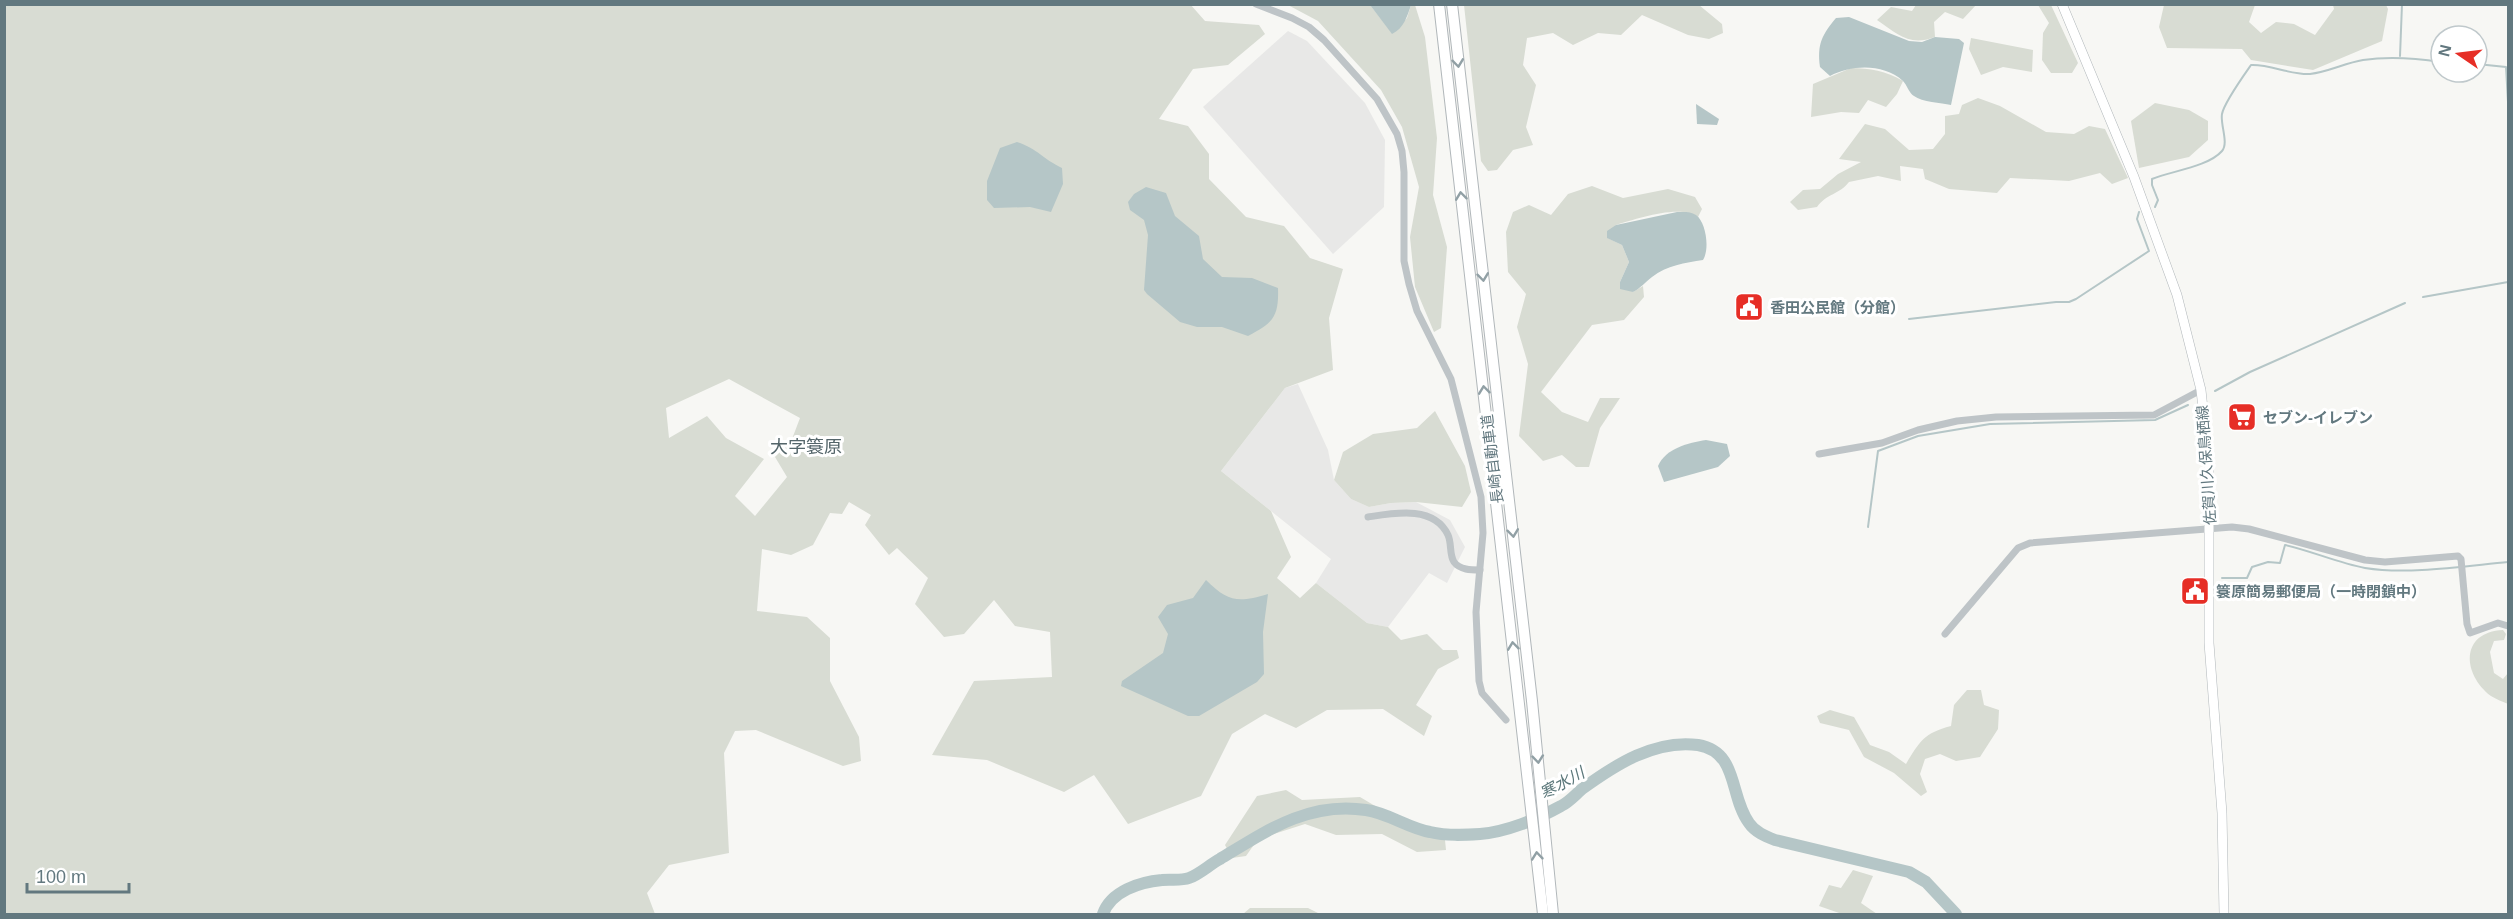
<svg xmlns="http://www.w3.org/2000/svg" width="2513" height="919" viewBox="0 0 2513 919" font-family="Arial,'Noto Sans JP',sans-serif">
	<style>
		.built { fill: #e8e8e7 }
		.green { fill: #d8dcd3; fill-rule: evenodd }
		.water { fill: #b5c6c7 }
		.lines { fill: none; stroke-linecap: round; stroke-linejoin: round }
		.stream { stroke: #b5c6c7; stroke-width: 2 }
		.river { stroke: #b5c6c7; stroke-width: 12 }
		.primary-casing { stroke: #b2b8bb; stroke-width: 10 }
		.motorway-casing { stroke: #b1b7ba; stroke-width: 12 }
		.tertiary { stroke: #bec4c7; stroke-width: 7 }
		.primary { stroke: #fff; stroke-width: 9 }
		.motorway { stroke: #fff; stroke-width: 10 }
		.oneway { stroke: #91a0a5 }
		.labels { text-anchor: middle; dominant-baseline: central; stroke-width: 6; stroke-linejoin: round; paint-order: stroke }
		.poi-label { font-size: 15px; font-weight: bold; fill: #62787f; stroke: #fff; text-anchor: start }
		.street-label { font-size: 15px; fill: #62787f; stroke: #fff }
		.water-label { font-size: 16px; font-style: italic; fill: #5c787b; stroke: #fff }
		.quarter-label { font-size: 18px; fill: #54656a; stroke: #fff }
	</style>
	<rect width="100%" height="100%" fill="#f7f7f4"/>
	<g class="built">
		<polygon points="1288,31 1307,41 1365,103 1385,140 1384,207 1333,254 1203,107"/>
		<polygon points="1298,384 1328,450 1334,480 1351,499 1369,507 1391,503 1416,502 1450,520 1465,547 1447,583 1429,573 1388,627 1367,623 1316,583 1331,559 1221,471 1285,388"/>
	</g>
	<g class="green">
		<path d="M1190 4 1205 21 1259 25 1265 34 1228 65 1193 69 1159 119 1188 126 1209 154V179L1246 217 1284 226 1310 258 1343 269 1329 318 1333 370 1285 388 1221 471 1271 511 1291 557 1277 578 1300 598 1316 583 1367 623 1388 627 1401 640 1427 634 1443 650H1457L1459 658 1438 669 1416 705 1432 716 1424 736 1383 709 1327 710 1296 728 1265 714 1232 734 1201 796 1128 824 1094 775 1064 792 987 760 932 755 974 681 1052 677 1050 632 1015 626 994 600 964 634 944 637 915 604 928 578 897 548 889 555 865 525 871 515 849 502 842 514 830 513 813 545 791 555 762 549 757 611 807 617 830 638V681L859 737 861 761 843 766 756 730 735 731 724 753 729 853 669 865 647 893 655 914H5V5ZM729 379 800 418 792 439 775 457 787 477 755 516 735 496 764 459 726 438 707 416 669 438 666 408Z"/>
		<polygon points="2216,4 2255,5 2249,22 2261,33 2276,22 2294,24 2315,35 2334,9 2333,5 2386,5 2388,9 2382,41 2313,70 2251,60 2242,49 2167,48 2159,27 2164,5"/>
		<polygon points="1288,5 1370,5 1392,33 1407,18 1411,5 1415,5 1425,37 1437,138 1433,195 1447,247 1441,328 1434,332 1415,287 1410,237 1419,187 1402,127 1381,90 1318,21"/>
		<polygon points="1464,5 1699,5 1722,24 1723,33 1709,39 1688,35 1642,15 1621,35 1598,33 1573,45 1553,33 1527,38 1523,65 1536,85 1526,127 1533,145 1513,150 1497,170 1488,171 1481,161"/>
		<path d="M1916 5H1976L1963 19 1945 12 1934 22 1935 37C1909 47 1898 34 1877 20L1891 7 1912 11Z"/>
		<polygon points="2038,5 2051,5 2078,63 2072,73 2051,73 2042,60 2043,33 2049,23"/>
		<polygon points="1971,38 2033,50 2032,72 2003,67 1981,75 1969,49"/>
		<path d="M1851 68C1870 68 1886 71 1903 81L1897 94 1886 107 1868 100 1859 113 1841 112 1811 117 1813 84Z"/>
		<path d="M1978 98 2000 106 2046 132 2074 134 2089 126 2105 129 2128 178 2112 184 2100 173 2069 181 2010 178 1997 193 1949 189 1925 179 1923 169 1900 166 1901 181 1878 176 1849 182C1840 194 1826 194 1817 207L1798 210 1790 202 1803 190 1820 189 1838 174 1861 162 1839 159 1865 124 1885 129 1909 150 1933 149 1945 134V116L1959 114 1962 105Z"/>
		<polygon points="2155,103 2189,110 2208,121 2208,140 2189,157 2139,168 2131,121"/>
		<path d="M1592 186 1623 198 1668 189 1695 197 1702 209 1698 217C1679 204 1637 219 1616 225L1608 238 1622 245 1629 262 1620 282 1633 292 1643 286 1644 297 1624 320 1592 325 1541 392 1562 412 1588 422 1600 398H1620L1600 428 1589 467H1576L1562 455 1543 461 1519 436 1528 364 1517 327 1526 294 1508 272 1506 232 1513 212 1529 205 1551 215 1568 194Z"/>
		<polygon points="1435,411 1465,466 1471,492 1462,507 1416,502 1391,503 1369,507 1351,499 1334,480 1343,452 1373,434 1417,428"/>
		<path d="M2503 630 2506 634 2504 640 2494 641 2490 652 2494 673 2503 679 2508 673V704C2503 702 2496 699 2491 696 2462 674 2460 632 2503 630Z"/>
		<path d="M1967 690H1981L1984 705 1999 710 1998 729 1980 757 1956 761 1940 754 1925 759 1920 774 1927 792 1921 796 1894 773 1864 757 1849 730 1820 723 1817 716 1830 710 1854 717 1870 745 1889 752 1906 764C1920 741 1924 733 1951 726L1954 705Z"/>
		<polygon points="1286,790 1302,800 1360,797 1424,835 1445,840 1446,850 1417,852 1382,834 1336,835 1305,824 1258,839 1246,856 1232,858 1225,845 1257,796"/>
		<polygon points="1853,870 1873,876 1861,903 1877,914 1842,914 1819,906 1829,885 1841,888"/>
		<polygon points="1250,908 1308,908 1320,914 1243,914"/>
	</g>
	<g class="water">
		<path d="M1370 5 1411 4V5C1407 17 1404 28 1392 34Z"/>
		<path d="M1849 17 1909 41 1922 42 1935 37 1959 39 1964 43 1951 105C1941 103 1922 102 1914 96 1909 93 1907 85 1903 81 1883 63 1851 65 1830 76L1820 67C1817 44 1822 35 1836 18Z"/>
		<polygon points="1696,104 1719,119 1717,125 1697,124"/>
		<path d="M1017 142C1038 149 1043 159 1062 168L1063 184 1051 212 1030 207 994 208 987 200V181L1000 148Z"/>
		<path d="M1146 187 1166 193 1175 216 1199 236 1203 259 1222 277 1252 278 1278 288C1279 317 1273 323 1248 336L1222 327H1197L1180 322 1147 294 1144 290 1148 235 1144 220 1130 210 1128 202 1134 194Z"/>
		<path d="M1677 212C1683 212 1690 211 1696 215 1706 222 1710 249 1703 260 1685 263 1667 265 1652 277 1645 282 1641 288 1633 292L1620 289V282L1629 262 1622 245 1607 238V231L1616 225Z"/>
		<path d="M1706 440 1727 444 1730 456 1718 467 1664 482 1658 466C1666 448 1688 443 1706 440Z"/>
		<path d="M1206 580C1228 602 1238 603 1268 594L1263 632 1264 674 1257 682 1199 716H1188L1121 686 1122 681 1163 653 1168 634 1158 617 1167 605 1193 598Z"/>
	</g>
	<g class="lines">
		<g class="stream">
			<polyline points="2400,56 2402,4"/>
			<polyline points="2477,64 2506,67 2508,102"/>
			<path d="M2155 207 2158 200 2152 185V179C2171 171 2208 167 2222 151 2229 143 2220 124 2222 114 2224 103 2244 75 2251 65 2270 64 2290 75 2310 74 2328 72 2345 63 2363 60 2389 56 2415 58 2441 62"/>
			<polyline points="2423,297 2508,282"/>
			<polyline points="1909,319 2056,302 2069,302 2076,299 2149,251 2137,219 2139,212"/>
			<polyline points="2215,391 2250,372 2405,303"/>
			<polyline points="1868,527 1878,451 1918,436 1990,424 2155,420 2188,405"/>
			<path d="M2222 578H2247L2252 567 2268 562 2280 563 2285 545C2312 551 2338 563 2365 568 2408 575 2465 566 2508 562"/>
		</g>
		<path class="river" d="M1103 914C1111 891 1140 882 1162 880 1170 879 1181 881 1189 878 1200 874 1209 865 1220 859 1266 831 1309 801 1366 810 1388 813 1408 828 1430 832 1446 836 1464 835 1480 834 1506 832 1538 819 1561 806 1569 802 1575 795 1582 789 1615 765 1655 739 1698 745 1739 752 1729 796 1749 823 1755 832 1765 836 1775 840L1909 872 1926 882 1956 914"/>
		<g class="primary-casing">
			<polyline id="primary" points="2062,4 2134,177 2177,295 2201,390 2209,465 2209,643 2222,813 2224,914"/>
		</g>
		<g class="motorway-casing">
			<g id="motorway">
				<polyline points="1439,4 1543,914"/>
				<polyline points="1452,4 1532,701 1553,914"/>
			</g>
		</g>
		<g class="tertiary">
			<polyline points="1256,4 1292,18 1309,27 1324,40 1377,99 1397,134 1402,151 1404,172 1404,261 1409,284 1417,311 1451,379 1481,497 1483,533 1476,612 1479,681 1482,693 1506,720"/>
			<polyline points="1819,454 1882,443 1918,430 1957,421 1996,417 2154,415 2201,390"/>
			<path d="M1368 517C1394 513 1434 505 1448 535 1452 544 1449 554 1454 562 1460 570 1471 570 1480 570"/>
			<polyline points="1945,634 2018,548 2030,543 2232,527 2249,529 2365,560 2385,562 2458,556 2461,559 2467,624 2470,633 2498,623 2508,626"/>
		</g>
		<use href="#primary" class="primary"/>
		<use href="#motorway" class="motorway"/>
	</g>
	<defs><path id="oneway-chevron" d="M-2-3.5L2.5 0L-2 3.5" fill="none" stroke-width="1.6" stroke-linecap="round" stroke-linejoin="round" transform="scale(1.5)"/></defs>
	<g class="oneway">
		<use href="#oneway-chevron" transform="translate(1458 63) rotate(83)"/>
		<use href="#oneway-chevron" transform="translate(1461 196) rotate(-97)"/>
		<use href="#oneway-chevron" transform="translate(1483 277) rotate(83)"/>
		<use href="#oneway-chevron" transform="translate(1484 390) rotate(-97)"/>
		<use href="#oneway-chevron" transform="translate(1513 533) rotate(83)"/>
		<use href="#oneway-chevron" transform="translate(1513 646) rotate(-97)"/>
		<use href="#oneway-chevron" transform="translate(1538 759) rotate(84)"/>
		<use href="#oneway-chevron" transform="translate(1537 856) rotate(-96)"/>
	</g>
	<defs>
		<g id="civic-square" transform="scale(1.5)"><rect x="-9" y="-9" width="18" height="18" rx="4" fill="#e62e26" stroke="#fff"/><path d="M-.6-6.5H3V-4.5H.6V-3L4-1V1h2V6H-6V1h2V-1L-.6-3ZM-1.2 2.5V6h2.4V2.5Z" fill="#fff"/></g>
		<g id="supermarket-square" transform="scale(1.5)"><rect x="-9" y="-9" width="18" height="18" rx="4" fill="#e62e26" stroke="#fff"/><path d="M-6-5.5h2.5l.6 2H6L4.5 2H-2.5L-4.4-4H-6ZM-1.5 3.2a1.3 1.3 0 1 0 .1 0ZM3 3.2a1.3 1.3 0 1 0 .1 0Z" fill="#fff"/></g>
	</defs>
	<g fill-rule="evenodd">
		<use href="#civic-square" x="1749" y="307"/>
		<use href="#supermarket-square" x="2242" y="417"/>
		<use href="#civic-square" x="2195" y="591"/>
	</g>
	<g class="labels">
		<g class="poi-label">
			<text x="1770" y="307">香田公民館（分館）</text>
			<text x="2263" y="417">セブン-イレブン</text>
			<text x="2216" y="591">簑原簡易郵便局（一時閉鎖中）</text>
		</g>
		<g class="street-label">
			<text transform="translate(1492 459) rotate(-97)">長崎自動車道</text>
			<text transform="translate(2206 465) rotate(-94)">佐賀川久保鳥栖線</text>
		</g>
		<g class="water-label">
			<text transform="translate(1562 783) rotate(-29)">寒水川</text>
		</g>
		<g class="quarter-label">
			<text x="806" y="447">大字簑原</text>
		</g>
	</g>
	<rect width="2513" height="919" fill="none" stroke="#62787f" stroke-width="12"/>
	<g transform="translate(2459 54) rotate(284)"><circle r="28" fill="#ffffff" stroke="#c0c9cc" stroke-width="1.5"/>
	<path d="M0-4.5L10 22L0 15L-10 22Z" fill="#e62e26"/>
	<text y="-9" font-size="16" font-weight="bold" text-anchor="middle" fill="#62787f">N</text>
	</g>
	<path d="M27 883v9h102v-9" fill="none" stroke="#62787f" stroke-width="3"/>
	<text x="36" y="883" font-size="18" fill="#62787f" stroke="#ffffff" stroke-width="4.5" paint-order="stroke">100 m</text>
</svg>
